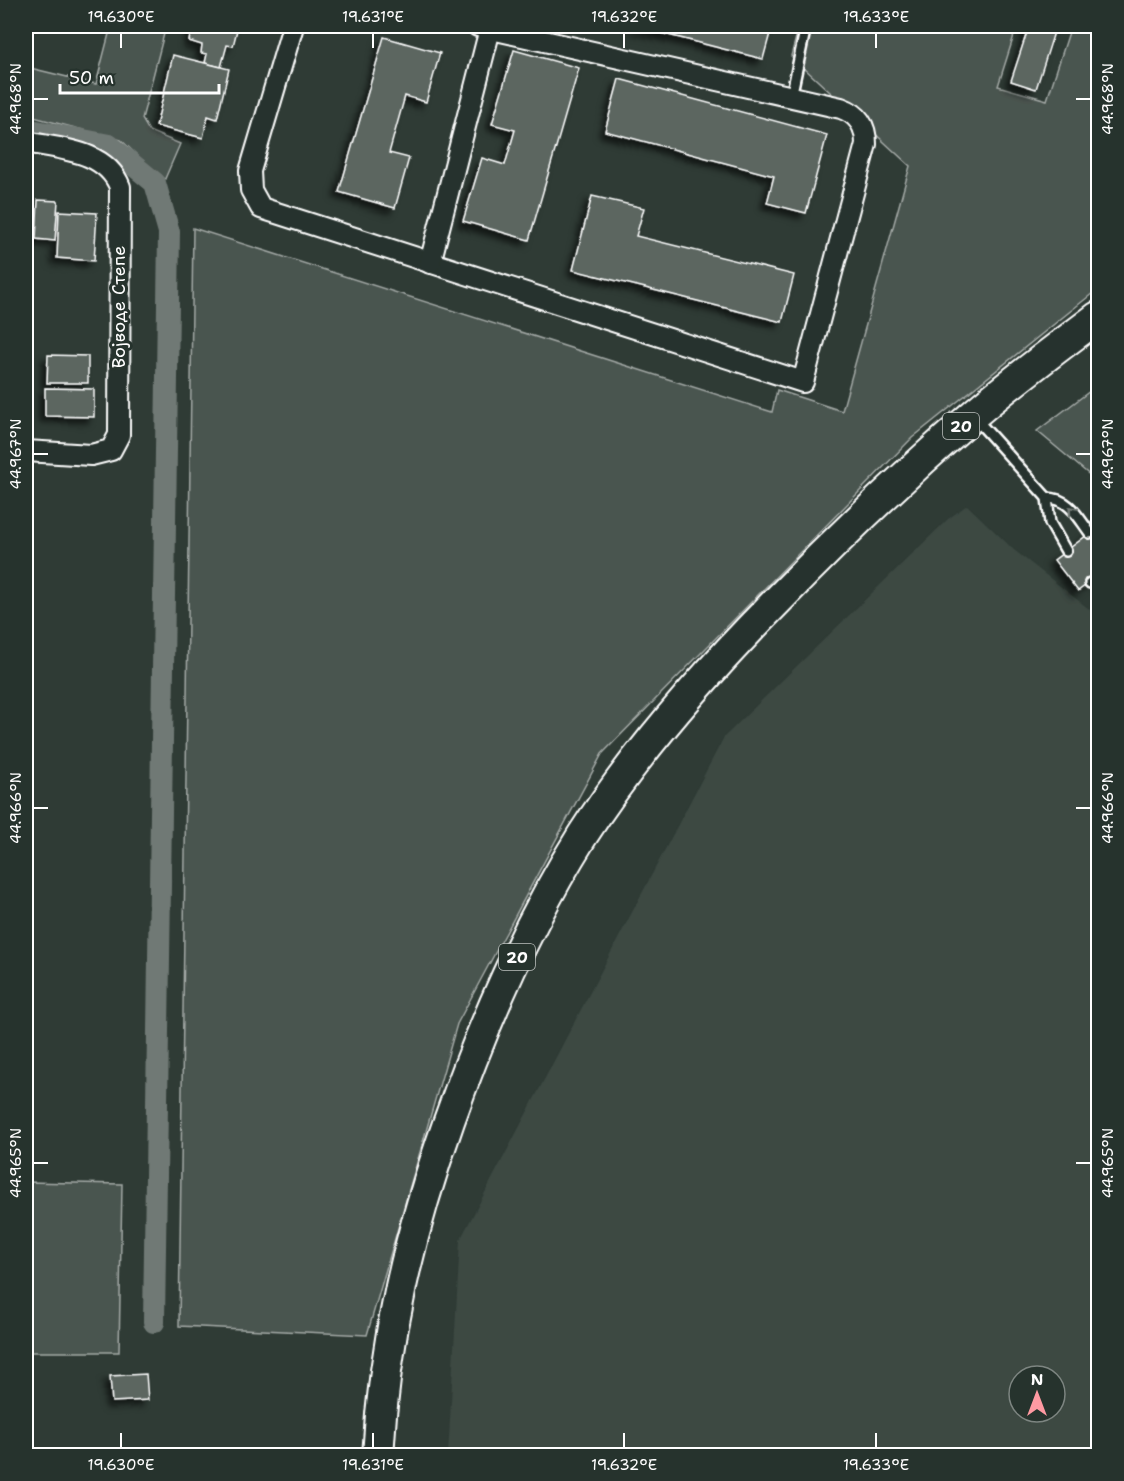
<svg xmlns="http://www.w3.org/2000/svg" width="1124" height="1481" viewBox="0 0 1124 1481" font-family="'Shantell Sans',sans-serif">
	<style>
		.built { fill: #3c4842; fill-rule: evenodd }
		.green { fill: #4a544f; stroke: #a4aaa7; stroke-width: 1.5 }
		.lines { fill: none; stroke-linecap: round; stroke-linejoin: round }
		.canal { stroke: #707975; stroke-width: 22 }
		.building { fill: #5b6661; stroke: #fff; stroke-width: 1.5; filter: url(#shadow) }
		.service-casing { stroke: #fff; stroke-width: 14 }
		.minor-casing { stroke: #fff; stroke-width: 24 }
		.primary-casing { stroke: #fff; stroke-width: 34 }
		.service { stroke: #26332d; stroke-width: 9 }
		.minor { stroke: #26332d; stroke-width: 20 }
		.primary { stroke: #26332d; stroke-width: 30 }
		.oneway { stroke: #727a76 }
		.ticks { fill: none; stroke: #fff; stroke-width: 2 }
		.labels { text-anchor: middle; dominant-baseline: central; stroke-width: 6; stroke-linejoin: round; paint-order: stroke }
		.shield { fill: #26332d; stroke: #bec2c0; stroke-width: 1.5 }
		.shield-label { font-size: 16px; font-weight: bold; fill: #fff }
		.street-label { font-size: 18px; fill: #fff; stroke: #26332d }
		.neatline { fill: none; stroke: #fff; stroke-width: 2 }
		.ticks-label { font-size: 15px; text-anchor: middle; fill: #fff }
	</style>
	<defs>
		<filter id="shadow"><feDropShadow dx="-5.5" dy="5.5" stdDeviation="3" flood-color="#0009"/></filter>
	</defs>
	<rect width="100%" height="100%" fill="#2f3b35"/>
	<filter id="ink" filterUnits="userSpaceOnUse"><feTurbulence type="fractalNoise" baseFrequency=".0167" numOctaves="2"/><feDisplacementMap in="SourceGraphic" scale="12" xChannelSelector="R" yChannelSelector="G"/><feConvolveMatrix kernelMatrix="1 2 1 2 8 2 1 2 1" color-interpolation-filters="sRGB"/></filter>
	<g filter="url(#ink)">
		<path class="built" d="M967 505 1014 550 1098 616V1455H448L460 1240 724 737 948 519ZM1019 1376H1055V1412H1019Z"/>
		<g class="green">
			<polygon points="111,26 166,26 142,119 149,131 180,144 164,181 121,140 26,115 26,67 96,84"/>
			<polygon points="799,26 1017,26 998,86 1047,100 1071,26 1098,29 1098,289 912,438 602,754 457,1024 367,1335 179,1326 193,228 772,412 777,390 842,411 910,166 791,56"/>
			<polygon points="1098,385 1098,482 1037,431"/>
			<polygon points="26,1182 122,1184 119,1352 26,1352"/>
		</g>
		<g class="lines">
			<polyline class="canal" points="26,129 109,145 155,183 169,232 154,1322"/>
		</g>
		<g class="building">
			<polygon points="192,26 238,26 233,46 227,45 221,67 205,63 207,54 201,53 202,45 189,41"/>
			<polygon points="633,26 772,26 763,59"/>
			<polygon points="1029,26 1055,29 1036,89 1011,81"/>
			<polygon points="384,37 440,53 426,102 405,96 389,153 409,158 395,208 339,192"/>
			<polygon points="514,50 579,68 529,240 463,221 482,158 505,165 515,130 492,124"/>
			<polygon points="173,55 229,69 217,119 208,116 203,138 156,126"/>
			<polygon points="619,79 827,135 806,213 767,203 774,176 605,131"/>
			<polygon points="592,196 644,208 636,236 794,275 782,322 573,270"/>
			<polygon points="38,200 58,201 55,241 36,239"/>
			<polygon points="59,211 97,213 94,261 57,258"/>
			<polygon points="48,355 88,356 88,383 47,383"/>
			<polygon points="45,388 94,389 94,417 45,416"/>
			<polygon points="1098,527 1098,576 1078,591 1054,560"/>
			<polygon points="146,1374 148,1400 112,1402 110,1376"/>
		</g>
		<g class="lines">
			<g class="service-casing">
				<g id="service">
					<polyline points="791,97 806,26"/>
					<polyline points="975,418 1047,498 1050,523 1066,551"/>
					<path d="M1047 498C1069 498 1078 517 1090 533"/>
					<polyline points="1090,583 1098,585"/>
				</g>
			</g>
			<g class="minor-casing">
				<g id="minor">
					<path d="M293 26 250 171 251 190 261 208 803 382 866 144C866 126 858 114 841 108L478 26"/>
					<path d="M26 142C60 149 106 150 120 187L119 435 111 450 91 455 26 451"/>
					<polyline points="430,263 490,29"/>
				</g>
			</g>
			<g class="primary-casing">
				<path id="primary" d="M378 1456C384 1339 410 1231 449 1121 484 1022 526 925 582 836 636 752 704 675 774 604 837 539 903 476 972 416 1012 381 1056 349 1098 317"/>
			</g>
			<use href="#service" class="service"/>
			<use href="#minor" class="minor"/>
			<use href="#primary" class="primary"/>
		</g>
		<defs><path id="oneway-chevron" d="M-2-3.5L2.5 0L-2 3.5" fill="none" stroke-width="1.6" stroke-linecap="round" stroke-linejoin="round" transform="scale(1.5)"/></defs>
		<use class="oneway" href="#oneway-chevron" transform="translate(1072 510) rotate(-131)"/>
	</g>
	<path class="ticks" d="M121 33V48M373 33V48M624 33V48M876 33V48M33 99H48M1076 99H1091M33 454H48M1076 454H1091M33 808H48M1076 808H1091M33 1163H48M1076 1163H1091M121 1433V1448M373 1433V1448M624 1433V1448M876 1433V1448"/>
	<g class="labels">
		<g class="shield">
			<rect x="943" y="413" width="36" height="26" rx="4.5"/>
			<rect x="499" y="944" width="36" height="26" rx="4.5"/>
		</g>
		<g class="shield-label">
			<text x="961" y="426">20</text>
			<text x="517" y="957">20</text>
		</g>
		<g class="street-label">
			<text transform="translate(119 307) rotate(-90)">Војводе Степе</text>
		</g>
	</g>
	<rect width="1124" height="1481" fill="none" stroke="#26332d" stroke-width="66"/>
	<g transform="translate(1037 1394)"><circle r="28" fill="#26332d" stroke="#7d8581" stroke-width="1.5"/>
	<path d="M0-4.5L10 22L0 15L-10 22Z" fill="#ff9aa2"/>
	<text y="-9" font-size="16" font-weight="bold" text-anchor="middle" fill="#ffffff">N</text>
	</g>
	<path d="M60 84v9h159v-9" fill="none" stroke="#ffffff" stroke-width="3"/>
	<text x="69" y="84" font-size="18" fill="#ffffff" stroke="#26332d" stroke-width="4.5" paint-order="stroke">50 m</text>
	<rect x="33" y="33" width="1058" height="1415" class="neatline"/>
	<g class="ticks-label">
		<text x="121" y="22">19.630°E</text>
		<text x="373" y="22">19.631°E</text>
		<text x="624" y="22">19.632°E</text>
		<text x="876" y="22">19.633°E</text>
		<text transform="translate(16 99) rotate(-90)" y="5">44.968°N</text>
		<text transform="translate(1108 99) rotate(-90)" y="5">44.968°N</text>
		<text transform="translate(16 454) rotate(-90)" y="5">44.967°N</text>
		<text transform="translate(1108 454) rotate(-90)" y="5">44.967°N</text>
		<text transform="translate(16 808) rotate(-90)" y="5">44.966°N</text>
		<text transform="translate(1108 808) rotate(-90)" y="5">44.966°N</text>
		<text transform="translate(16 1163) rotate(-90)" y="5">44.965°N</text>
		<text transform="translate(1108 1163) rotate(-90)" y="5">44.965°N</text>
		<text x="121" y="1470">19.630°E</text>
		<text x="373" y="1470">19.631°E</text>
		<text x="624" y="1470">19.632°E</text>
		<text x="876" y="1470">19.633°E</text>
	</g>
</svg>
